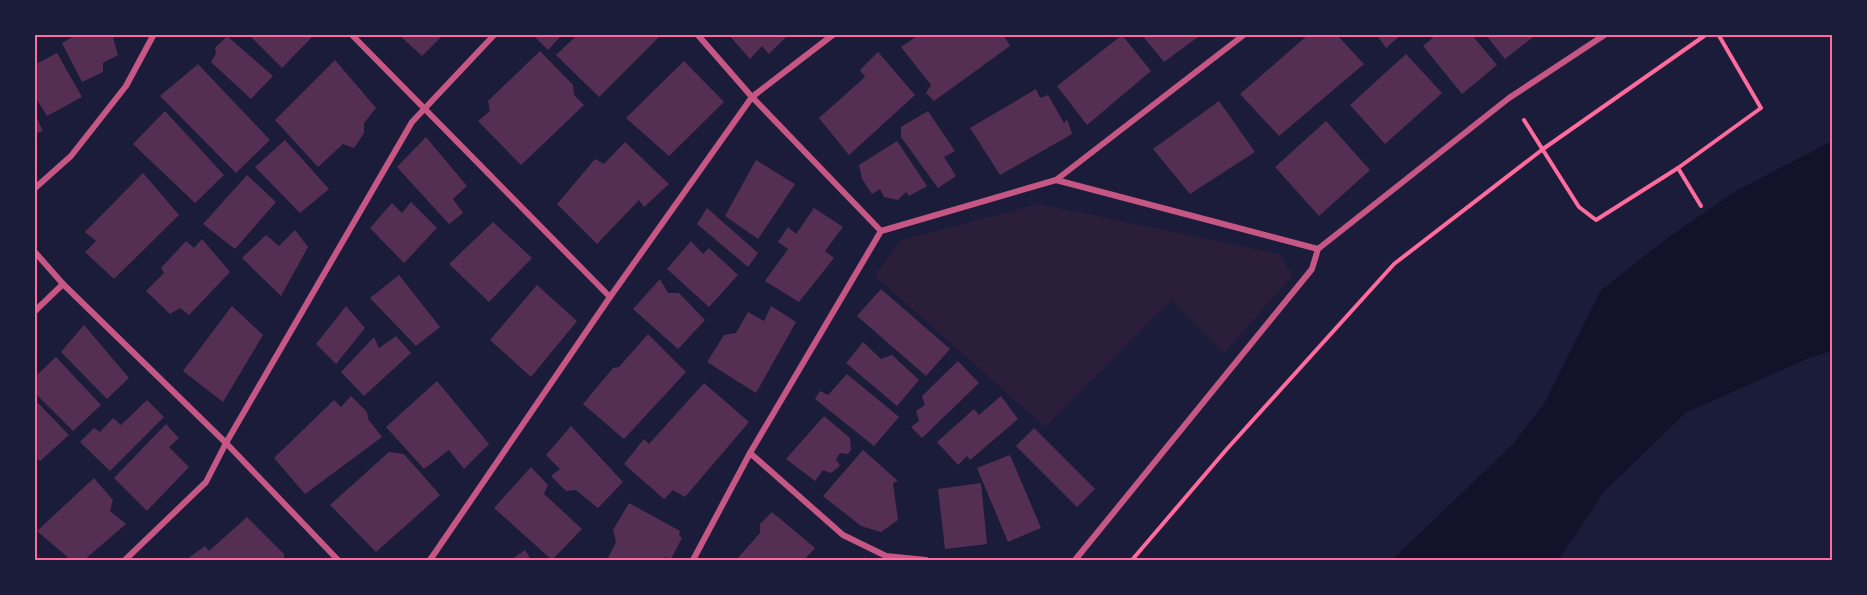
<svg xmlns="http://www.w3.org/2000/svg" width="1867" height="595" viewBox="0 0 1867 595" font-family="Commissioner,sans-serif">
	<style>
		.green { fill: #2a1e3b }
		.water { fill: #12122b }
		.building { fill: #542f53 }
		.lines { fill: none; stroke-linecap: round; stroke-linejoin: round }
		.path { stroke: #ff6b9d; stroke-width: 4 }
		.minor { stroke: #c65784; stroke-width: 6 }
		.neatline { fill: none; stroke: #ff6b9d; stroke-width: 2 }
	</style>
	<rect width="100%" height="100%" fill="#1b1b3a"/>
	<polygon class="green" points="1039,204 1280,254 1292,276 1224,353 1171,300 1045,427 875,276 901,240"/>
	<polygon class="water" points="1832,143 1832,351 1809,358 1685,413 1603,493 1559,560 1392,560 1514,443 1545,402 1601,290 1673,234 1736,191 1826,144"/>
	<g class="building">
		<polygon points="78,34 120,34 113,38 118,55 103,63 103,72 82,82 62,43"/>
		<polygon points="248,34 315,34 282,68"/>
		<polygon points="398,34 444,34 422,56"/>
		<polygon points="532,34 563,34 548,50"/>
		<polygon points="578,34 662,34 599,97 556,55"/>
		<polygon points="728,34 789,34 769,54 762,46 750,59"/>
		<polygon points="920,34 1003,34 1010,46 934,101 926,93 931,85 901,47"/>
		<polygon points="1141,34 1202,34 1164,62"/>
		<polygon points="1309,34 1336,34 1364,64 1279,136 1240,94"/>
		<polygon points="1376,34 1402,34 1386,48"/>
		<polygon points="1437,34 1471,34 1497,65 1462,94 1423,46"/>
		<polygon points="1485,34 1537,34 1505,59"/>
		<polygon points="1122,35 1151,71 1087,125 1057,86"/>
		<polygon points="227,36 273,76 251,99 211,62 216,54 215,48"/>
		<polygon points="540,51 573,85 574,95 584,105 521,165 478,121 490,111 488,101"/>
		<polygon points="878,52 915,95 849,155 819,118 865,77 860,70"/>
		<polygon points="57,53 82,97 47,116 34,95 34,65"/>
		<polygon points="1406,54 1442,93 1385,144 1350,105"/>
		<polygon points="335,60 376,108 364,123 364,133 354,148 343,144 318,167 275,120"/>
		<polygon points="684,61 724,102 669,156 626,118"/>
		<polygon points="198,64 270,140 236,173 160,96"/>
		<polygon points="1036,89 1040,98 1048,95 1064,123 1067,119 1072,134 1000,175 970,128"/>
		<polygon points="1219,101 1255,152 1190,194 1153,149"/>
		<polygon points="165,111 224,175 195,203 133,144"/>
		<polygon points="928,111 955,151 944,157 956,176 938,188 901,137 901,127"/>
		<polygon points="34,112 43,131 34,134"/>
		<polygon points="1326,121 1370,170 1319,216 1275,167"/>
		<polygon points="426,137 467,186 453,199 463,213 449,224 397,167"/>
		<polygon points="285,140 329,189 300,213 255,167"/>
		<polygon points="897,141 927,186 909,196 906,192 898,200 884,197 880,189 872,194 862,179 859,165"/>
		<polygon points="625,142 669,184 644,207 639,200 597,244 557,204 595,159 604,164"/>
		<polygon points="756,160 795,184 758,239 725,216"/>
		<polygon points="143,173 179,215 114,279 85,252 96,241 85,232"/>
		<polygon points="247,175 276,202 235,249 203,224"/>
		<polygon points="411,202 437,228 404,263 370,228 392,203 402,213"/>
		<polygon points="707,208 758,253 748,267 697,224"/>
		<polygon points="814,208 843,227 825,251 834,258 799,302 765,281 788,249 778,242 788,227 796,234"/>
		<polygon points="493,222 532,258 489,302 449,264"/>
		<polygon points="295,230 308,247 281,296 242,258 266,235 279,246"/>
		<polygon points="202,239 230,272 189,315 180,308 170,314 146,291 164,273 161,268 186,241 194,248"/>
		<polygon points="691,241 703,254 709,248 738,275 709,307 667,269"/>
		<polygon points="399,275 440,327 416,346 370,298"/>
		<polygon points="660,279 668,293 679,293 705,320 678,349 633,309"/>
		<polygon points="537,285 577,321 531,377 490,340"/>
		<polygon points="881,289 950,349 926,376 857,316"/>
		<polygon points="232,306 263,335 223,402 183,371"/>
		<polygon points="346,306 365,328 336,364 316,344"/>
		<polygon points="771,306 796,322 756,393 707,362 724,335 736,333 748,312 764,321"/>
		<polygon points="84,325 129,378 107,399 61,352"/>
		<polygon points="648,334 686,372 624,439 583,404 613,368 619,367"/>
		<polygon points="396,336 411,353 364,396 341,372 374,337 379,348"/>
		<polygon points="863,342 881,359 892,355 919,380 897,406 846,363"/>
		<polygon points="56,357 101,405 73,431 34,392 34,378"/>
		<polygon points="958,361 979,383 922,438 911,427 919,421 916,411 925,405 922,396"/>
		<polygon points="847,374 899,417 874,446 815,399 820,391 828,395"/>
		<polygon points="437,381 489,444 464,469 449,450 424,469 386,427"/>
		<polygon points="704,383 749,422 685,497 673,490 664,499 624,464 644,439 649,444"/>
		<polygon points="351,396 367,412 368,419 382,437 305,494 274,458 334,400 341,407"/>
		<polygon points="1001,396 1018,419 970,460 967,456 958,465 937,442 974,409 979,415"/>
		<polygon points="34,399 69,435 40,461 34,456"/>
		<polygon points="147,400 164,417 110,471 80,442 94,428 100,432 113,418 121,425"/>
		<polygon points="824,416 850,438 851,450 848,454 840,453 836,459 840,466 831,473 823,470 815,481 786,459"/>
		<polygon points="166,424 179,438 169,447 189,467 147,511 114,478"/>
		<polygon points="571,426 623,482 598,508 576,490 566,491 551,476 560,469 546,455"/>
		<polygon points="1034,428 1095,489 1077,507 1016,446"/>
		<polygon points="863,450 898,481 893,483 898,520 881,532 861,526 823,496"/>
		<polygon points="389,452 404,454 440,495 376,552 330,505"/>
		<polygon points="1010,455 1041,528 1008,542 977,468"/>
		<polygon points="531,467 548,485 544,494 582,529 552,560 494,508"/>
		<polygon points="94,478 113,500 110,511 126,524 84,560 71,560 37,531"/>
		<polygon points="981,483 987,544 945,549 938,489"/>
		<polygon points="629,503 680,531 679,535 682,538 671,559 665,557 663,560 607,560 616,542 613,530"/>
		<polygon points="772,512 815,548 804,560 736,560 760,533 760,524"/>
		<polygon points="247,517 284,554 284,560 186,560 205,546 209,551"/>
		<polygon points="525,550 531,560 511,560"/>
	</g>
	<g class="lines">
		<g class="path">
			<polyline points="1524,120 1579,207 1596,220 1678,168 1761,108 1718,34"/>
			<polyline points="1678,168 1701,206"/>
			<polyline points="1132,560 1226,450 1394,264 1543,149 1707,34"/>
		</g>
		<g class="minor">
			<polyline points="351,34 610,297"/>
			<polyline points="697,34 752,97 881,231"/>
			<polyline points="1056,180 1318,249"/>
			<polyline points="34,189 71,156 126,86 154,34"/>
			<polyline points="34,251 63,284 226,443 338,560"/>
			<polyline points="34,312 63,284"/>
			<polyline points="750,453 843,535 886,556 926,560"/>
			<polyline points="125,560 206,482 226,443 412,122 495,34"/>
			<polyline points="430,560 610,297 752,97 834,34"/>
			<polyline points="693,560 750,453 881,231 1056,180 1245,34"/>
			<polyline points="1075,560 1312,269 1318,249 1509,98 1606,34"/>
		</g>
	</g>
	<rect width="1867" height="595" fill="none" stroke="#1b1b3a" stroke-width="72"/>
	<rect x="36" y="36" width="1795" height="523" class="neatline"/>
</svg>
